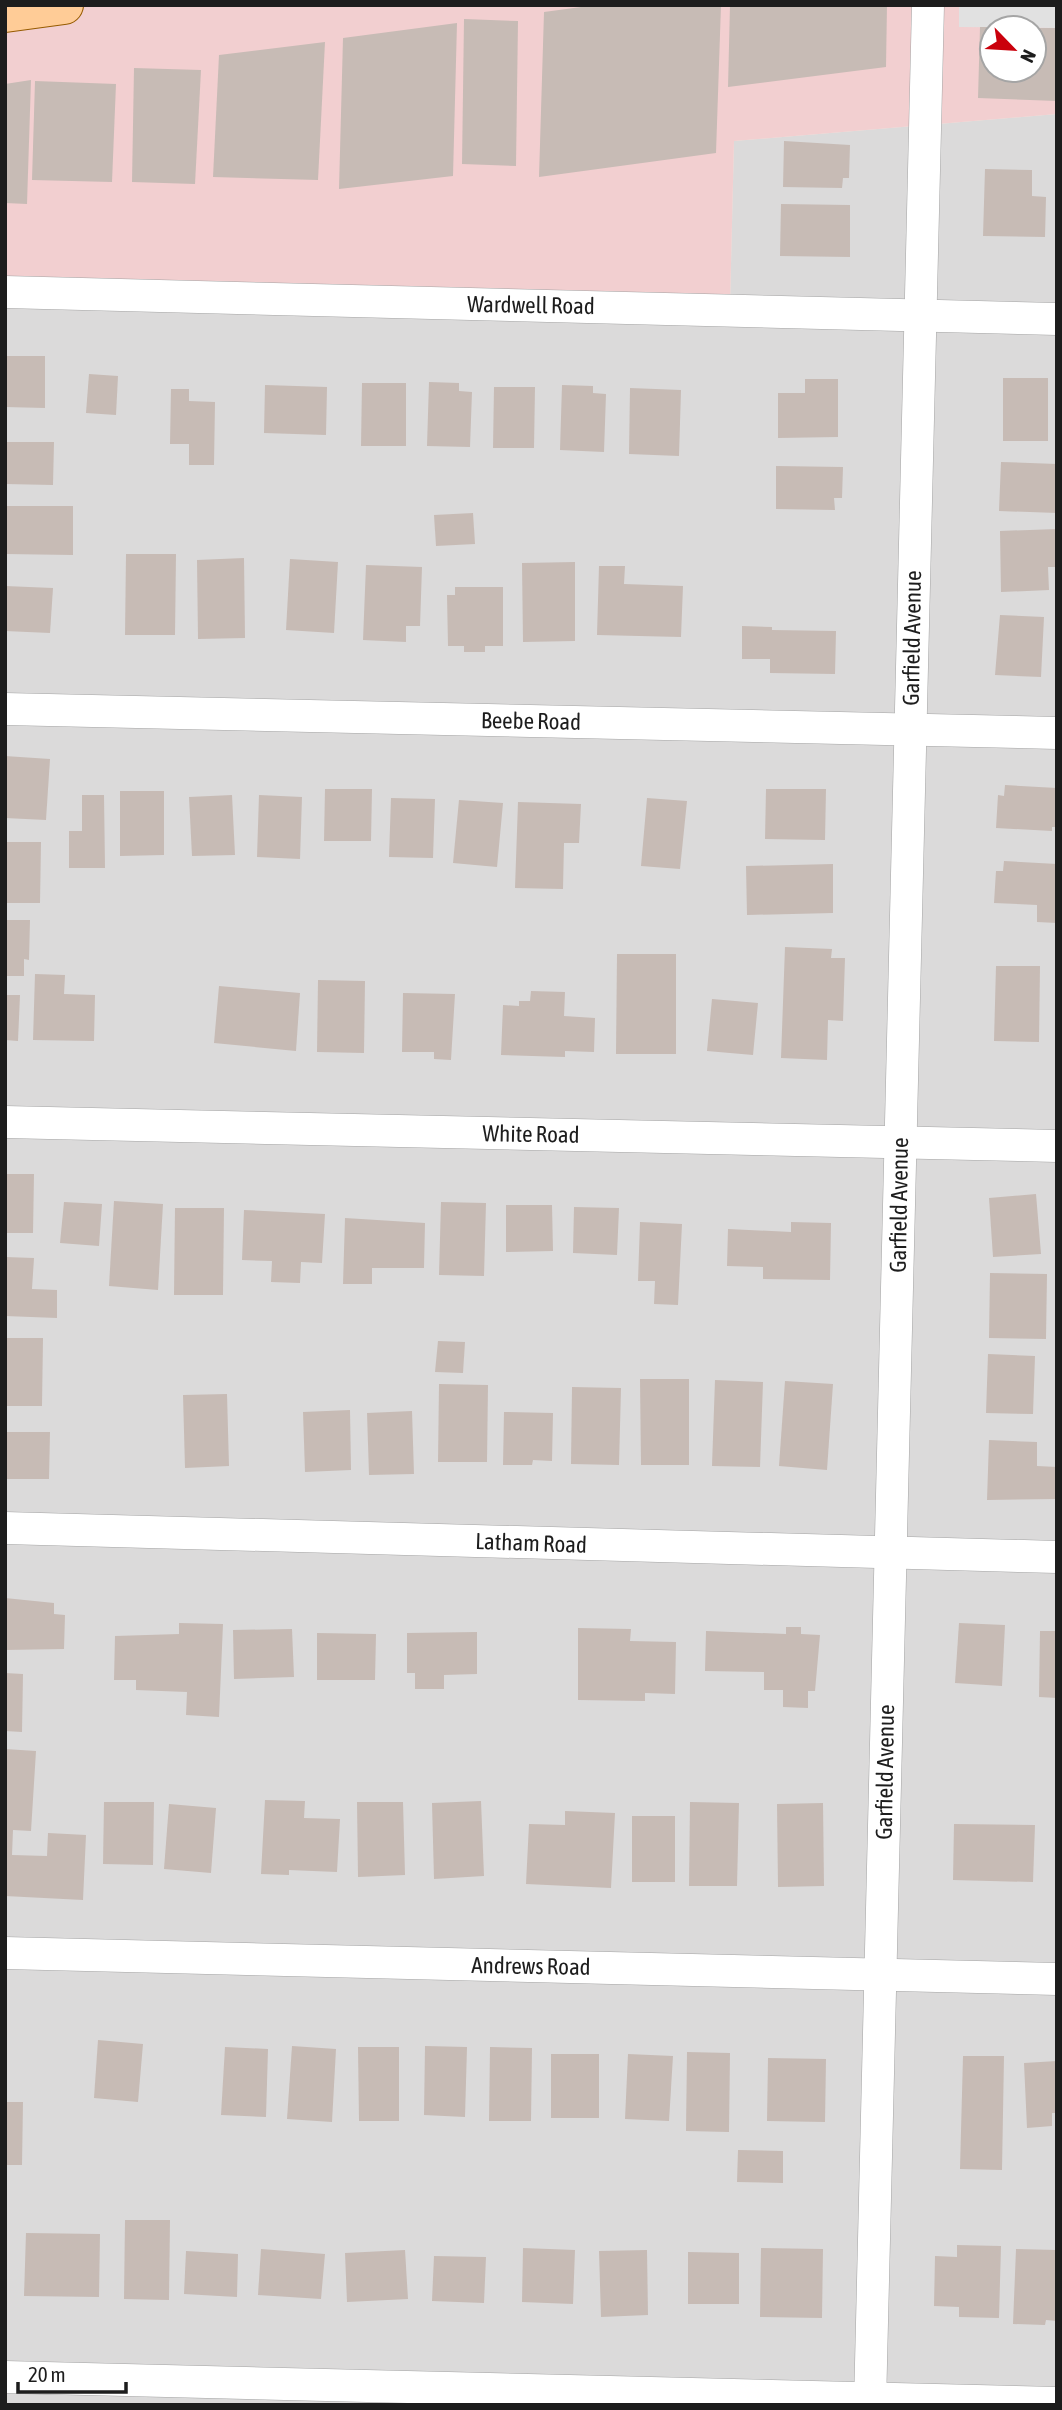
<svg xmlns="http://www.w3.org/2000/svg" width="1062" height="2410" viewBox="0 0 1062 2410" font-family="'Asap Condensed',sans-serif">
	<style>
		.residential { fill: #dbdada }
		.commercial { fill: #f2cfd0; fill-rule: evenodd }
		.parking { fill: #e1e1e1 }
		.building { fill: #c7bbb5 }
		.lines { fill: none; stroke-linecap: round; stroke-linejoin: round }
		.minor-casing { stroke: #a4a4a4; stroke-width: 33 }
		.primary-casing { stroke: #965b00; stroke-width: 40 }
		.minor { stroke: #fff; stroke-width: 32 }
		.primary { stroke: #ffcc97; stroke-width: 38 }
		.labels { text-anchor: middle; dominant-baseline: central; stroke-width: 6; stroke-linejoin: round; paint-order: stroke }
		.street-label { font-size: 23px; fill: #1d1d1d; stroke: #fff }
	</style>
	<rect width="100%" height="100%" fill="#efeae2"/>
	<polygon class="residential" points="1057,114 1057,2403 5,2405 5,292 730,305 734,141"/>
	<path class="commercial" d="M50 5H1057V114L734 141 730 306 5 292V10ZM992 28H1034V70H992Z"/>
	<polygon class="parking" points="959,5 1057,5 1057,28 959,27"/>
	<g class="building">
		<polygon points="596,5 721,5 716,153 539,177 544,12"/>
		<polygon points="730,5 887,5 886,67 728,87"/>
		<polygon points="464,19 518,21 516,166 462,164"/>
		<polygon points="457,23 453,176 339,189 343,38"/>
		<polygon points="980,27 992,27 992,70 1034,70 1034,28 1057,28 1057,101 978,98"/>
		<polygon points="325,42 318,180 213,177 219,55"/>
		<polygon points="134,68 201,70 195,184 132,182"/>
		<polygon points="31,80 27,204 5,203 5,84"/>
		<polygon points="35,81 116,84 112,182 32,180"/>
		<polygon points="784,141 850,145 849,178 843,178 842,188 783,187"/>
		<polygon points="985,169 1032,170 1032,196 1046,197 1045,237 983,236"/>
		<polygon points="781,204 850,205 850,257 780,256"/>
		<polygon points="5,356 45,356 45,408 5,407"/>
		<polygon points="89,374 118,376 116,415 86,413"/>
		<rect x="1003" y="378" width="45" height="63"/>
		<polygon points="805,379 838,379 838,437 778,438 778,393 805,393"/>
		<polygon points="429,382 459,383 459,391 472,392 470,447 427,446"/>
		<polygon points="362,383 406,383 406,446 361,446"/>
		<polygon points="265,385 327,387 326,435 264,433"/>
		<polygon points="562,385 593,386 593,393 606,394 604,452 560,450"/>
		<polygon points="494,387 535,387 534,448 493,448"/>
		<polygon points="630,388 681,390 679,456 629,454"/>
		<polygon points="171,389 189,389 189,401 215,402 214,465 189,465 189,444 170,444"/>
		<polygon points="5,442 54,442 53,485 5,484"/>
		<polygon points="1001,462 1057,464 1057,513 999,511"/>
		<polygon points="776,466 843,467 842,498 834,498 835,510 776,509"/>
		<polygon points="5,506 73,506 73,555 5,554"/>
		<polygon points="473,513 475,544 436,546 434,515"/>
		<polygon points="1057,529 1057,567 1048,567 1049,590 1001,592 1000,531"/>
		<polygon points="126,554 176,554 175,635 125,635"/>
		<polygon points="244,558 245,638 198,639 197,560"/>
		<polygon points="290,559 338,562 334,633 286,630"/>
		<polygon points="575,562 575,641 523,642 522,563"/>
		<polygon points="366,565 422,567 420,626 406,626 406,642 363,640"/>
		<polygon points="599,566 625,566 624,584 683,586 681,637 597,635"/>
		<polygon points="5,586 53,588 50,633 5,631"/>
		<polygon points="455,587 503,587 503,646 485,646 485,652 464,652 464,646 448,646 447,595 455,595"/>
		<polygon points="1000,615 1044,617 1041,677 995,675"/>
		<polygon points="742,626 772,627 772,630 836,631 835,674 770,673 770,659 742,659"/>
		<polygon points="5,756 50,759 46,820 5,818"/>
		<polygon points="1005,785 1057,788 1057,827 1052,827 1052,831 996,828 998,795 1004,796"/>
		<polygon points="325,789 372,789 371,841 324,841"/>
		<polygon points="766,789 826,789 825,840 765,839"/>
		<polygon points="120,791 164,791 164,855 120,856"/>
		<polygon points="82,795 104,795 105,868 69,868 69,831 82,831"/>
		<polygon points="232,795 235,855 192,856 189,797"/>
		<polygon points="259,795 302,797 300,859 257,857"/>
		<polygon points="391,798 435,799 433,858 389,857"/>
		<polygon points="647,798 687,801 680,869 641,866"/>
		<polygon points="459,800 503,803 497,867 453,863"/>
		<polygon points="518,802 581,804 579,843 564,843 563,889 515,888"/>
		<polygon points="5,842 41,842 40,903 5,903"/>
		<polygon points="1004,861 1057,864 1057,923 1037,922 1037,905 994,903 996,871 1003,871"/>
		<polygon points="833,864 833,913 747,915 746,866"/>
		<polygon points="5,920 30,920 29,960 24,959 24,976 5,976"/>
		<polygon points="785,947 832,949 831,958 845,958 843,1021 828,1020 827,1060 781,1058"/>
		<polygon points="617,954 676,954 676,1054 616,1054"/>
		<polygon points="996,966 1040,966 1039,1042 994,1041"/>
		<polygon points="35,974 65,975 64,994 95,995 94,1041 33,1040"/>
		<polygon points="318,980 365,981 364,1053 317,1052"/>
		<polygon points="219,986 300,993 296,1051 214,1043"/>
		<polygon points="531,991 565,992 564,1016 595,1018 594,1052 565,1051 565,1057 501,1055 503,1005 519,1006 519,1001 530,1001"/>
		<polygon points="403,993 455,994 451,1060 434,1059 434,1052 402,1052"/>
		<polygon points="5,995 20,995 18,1041 5,1040"/>
		<polygon points="712,999 758,1003 753,1055 707,1051"/>
		<polygon points="5,1174 34,1174 33,1233 5,1233"/>
		<polygon points="1036,1194 1041,1254 993,1257 989,1198"/>
		<polygon points="114,1201 163,1204 158,1290 109,1286"/>
		<polygon points="64,1202 102,1204 99,1246 60,1243"/>
		<polygon points="441,1202 486,1203 484,1276 439,1275"/>
		<polygon points="506,1205 552,1205 553,1251 506,1252"/>
		<polygon points="574,1207 619,1208 617,1255 573,1253"/>
		<polygon points="175,1208 224,1208 223,1295 174,1295"/>
		<polygon points="244,1210 325,1214 322,1263 301,1262 300,1283 271,1282 272,1261 242,1260"/>
		<polygon points="345,1218 425,1223 424,1268 372,1268 372,1284 343,1284"/>
		<polygon points="640,1222 682,1224 678,1305 654,1304 655,1281 638,1281"/>
		<polygon points="791,1222 831,1223 830,1280 763,1279 763,1267 727,1266 728,1229 791,1232"/>
		<polygon points="5,1257 34,1258 32,1289 57,1290 57,1318 5,1316"/>
		<polygon points="990,1273 1047,1274 1046,1339 989,1338"/>
		<polygon points="5,1338 43,1338 42,1406 5,1406"/>
		<polygon points="438,1341 465,1342 463,1373 435,1372"/>
		<polygon points="988,1354 1035,1356 1033,1414 986,1413"/>
		<polygon points="640,1379 689,1379 689,1465 641,1465"/>
		<polygon points="715,1380 763,1382 760,1467 712,1466"/>
		<polygon points="785,1381 833,1384 827,1470 779,1466"/>
		<polygon points="439,1384 488,1385 487,1462 438,1462"/>
		<polygon points="572,1387 621,1388 619,1465 571,1464"/>
		<polygon points="227,1394 229,1466 185,1468 183,1395"/>
		<polygon points="350,1410 351,1470 305,1472 303,1412"/>
		<polygon points="412,1411 414,1474 369,1475 367,1413"/>
		<polygon points="504,1412 553,1413 552,1461 533,1460 532,1465 503,1465"/>
		<polygon points="5,1432 50,1432 49,1479 5,1479"/>
		<polygon points="989,1440 1037,1442 1037,1466 1057,1467 1056,1499 987,1500"/>
		<polygon points="5,1598 54,1603 54,1614 65,1615 64,1649 5,1650"/>
		<polygon points="179,1623 223,1624 219,1717 186,1715 187,1692 136,1690 136,1680 114,1680 115,1636 179,1634"/>
		<polygon points="959,1623 1005,1625 1002,1686 955,1683"/>
		<polygon points="786,1627 801,1627 801,1634 820,1635 815,1691 808,1691 808,1708 783,1707 783,1690 764,1690 764,1672 705,1671 706,1631 786,1634"/>
		<polygon points="578,1628 631,1629 630,1641 676,1642 675,1694 645,1693 645,1701 578,1700"/>
		<polygon points="292,1629 294,1677 234,1679 233,1630"/>
		<polygon points="1040,1631 1057,1631 1057,1698 1039,1697"/>
		<polygon points="477,1632 477,1674 444,1675 444,1689 415,1689 415,1673 407,1673 407,1633"/>
		<polygon points="317,1633 376,1634 375,1680 317,1680"/>
		<polygon points="5,1673 23,1674 22,1732 5,1731"/>
		<polygon points="5,1749 36,1751 31,1831 13,1830 12,1855 47,1856 48,1833 86,1835 83,1900 5,1896"/>
		<polygon points="265,1800 305,1801 304,1818 340,1819 337,1872 289,1870 289,1875 261,1874"/>
		<polygon points="481,1801 484,1876 434,1879 432,1803"/>
		<polygon points="104,1802 154,1802 153,1865 103,1864"/>
		<polygon points="357,1802 403,1802 405,1875 358,1877"/>
		<polygon points="690,1802 739,1803 737,1886 689,1886"/>
		<polygon points="823,1803 824,1886 778,1887 777,1804"/>
		<polygon points="169,1804 216,1808 211,1873 164,1869"/>
		<polygon points="565,1811 615,1813 611,1888 526,1884 529,1824 565,1825"/>
		<rect x="632" y="1816" width="43" height="66"/>
		<polygon points="954,1824 1035,1825 1033,1882 953,1880"/>
		<polygon points="98,2040 143,2044 138,2102 94,2098"/>
		<polygon points="292,2046 336,2049 332,2122 287,2119"/>
		<polygon points="425,2046 467,2047 465,2117 424,2115"/>
		<polygon points="225,2047 268,2049 266,2117 221,2115"/>
		<polygon points="358,2047 399,2047 399,2121 359,2121"/>
		<polygon points="490,2047 532,2048 531,2121 489,2121"/>
		<polygon points="687,2052 730,2053 729,2132 686,2131"/>
		<rect x="551" y="2054" width="48" height="64"/>
		<polygon points="628,2054 673,2056 669,2121 625,2119"/>
		<polygon points="963,2056 1004,2056 1002,2170 960,2169"/>
		<polygon points="768,2058 826,2059 825,2122 767,2121"/>
		<polygon points="1057,2061 1057,2113 1052,2113 1052,2126 1027,2128 1024,2063"/>
		<polygon points="5,2102 23,2102 22,2165 5,2165"/>
		<polygon points="738,2150 783,2151 783,2183 737,2182"/>
		<polygon points="125,2220 170,2220 169,2300 124,2299"/>
		<polygon points="26,2233 100,2234 99,2297 24,2296"/>
		<polygon points="957,2245 1001,2246 999,2318 959,2317 959,2307 934,2306 935,2256 957,2257"/>
		<polygon points="523,2248 575,2250 573,2304 522,2302"/>
		<polygon points="761,2248 823,2249 822,2318 760,2317"/>
		<polygon points="261,2249 325,2254 321,2299 258,2295"/>
		<polygon points="1016,2249 1057,2250 1057,2321 1046,2320 1045,2325 1013,2324"/>
		<polygon points="405,2250 408,2299 347,2302 345,2253"/>
		<polygon points="647,2250 648,2315 601,2317 599,2251"/>
		<polygon points="186,2251 238,2254 237,2297 184,2294"/>
		<polygon points="688,2252 739,2253 739,2304 688,2304"/>
		<polygon points="434,2256 486,2257 484,2303 432,2301"/>
	</g>
	<g class="lines">
		<g class="minor-casing">
			<g id="minor">
				<polyline points="5,292 1057,319"/>
				<polyline points="5,709 1057,733"/>
				<polyline points="5,1122 1057,1146"/>
				<polyline points="5,1528 1057,1557"/>
				<polyline points="5,1953 1057,1979"/>
				<polyline points="5,2377 1057,2403"/>
				<polyline points="870,2405 928,5"/>
			</g>
		</g>
		<g class="primary-casing">
			<polyline id="primary" points="5,13 64,5"/>
		</g>
		<use href="#minor" class="minor"/>
		<use href="#primary" class="primary"/>
	</g>
	<g class="labels">
		<g class="street-label">
			<text transform="translate(531 305) rotate(1)">Wardwell Road</text>
			<text transform="translate(912 638) rotate(-89)">Garfield Avenue</text>
			<text transform="translate(531 721) rotate(1)">Beebe Road</text>
			<text transform="translate(531 1134) rotate(1)">White Road</text>
			<text transform="translate(899 1205) rotate(-89)">Garfield Avenue</text>
			<text transform="translate(531 1543) rotate(2)">Latham Road</text>
			<text transform="translate(885 1772) rotate(-89)">Garfield Avenue</text>
			<text transform="translate(531 1966) rotate(1)">Andrews Road</text>
		</g>
	</g>
	<rect width="1062" height="2410" fill="none" stroke="#1d1d1d" stroke-width="14"/>
	<g transform="translate(1013 49) rotate(115)"><circle r="33" fill="#ffffff" stroke="#a5a5a5" stroke-width="2"/>
	<path d="M0-5L12 26L0 18L-12 26Z" fill="#ca000c"/>
	<text y="-10" font-size="19" font-weight="bold" text-anchor="middle" fill="#1d1d1d">N</text>
	</g>
	<path d="M18 2382v10h108v-10" fill="none" stroke="#1d1d1d" stroke-width="3.5"/>
	<text x="28" y="2382" font-size="21" fill="#1d1d1d" stroke="#ffffff" stroke-width="5" paint-order="stroke">20 m</text>
</svg>
